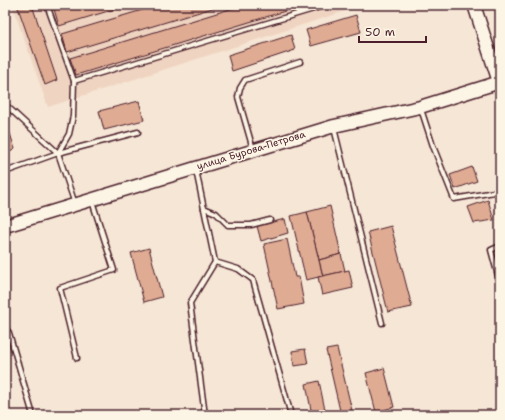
<svg xmlns="http://www.w3.org/2000/svg" width="505" height="420" viewBox="0 0 505 420" font-family="'Shantell Sans',sans-serif">
	<style>
		.built { fill: #efd4c1 }
		.building { fill: #dfab93; stroke: #4a1f2b }
		.lines { fill: none; stroke-linecap: round; stroke-linejoin: round }
		.lane-casing { stroke: #4a1f2b; stroke-width: 7 }
		.secondary-casing { stroke: #4a1f2b; stroke-width: 15 }
		.lane { stroke: #fcf5e5; stroke-width: 4 }
		.secondary { stroke: #fcf5e5; stroke-width: 12 }
		.labels { text-anchor: middle; dominant-baseline: central; stroke-width: 3; stroke-linejoin: round; paint-order: stroke }
		.street-label { font-size: 10px; fill: #4a1f2b; stroke: #fcf5e5 }
	</style>
	<rect width="100%" height="100%" fill="#f6e6d5"/>
	<filter id="ink" filterUnits="userSpaceOnUse"><feTurbulence type="fractalNoise" baseFrequency=".025" numOctaves="2"/><feDisplacementMap in="SourceGraphic" scale="8" xChannelSelector="R" yChannelSelector="G"/><feConvolveMatrix kernelMatrix="1 2 1 2 8 2 1 2 1" color-interpolation-filters="sRGB"/></filter>
	<g filter="url(#ink)">
		<polygon class="built" points="12,5 364,5 48,107"/>
		<g class="building">
			<polygon points="17,5 32,5 57,80 45,85"/>
			<polygon points="67,5 128,5 59,26 54,9"/>
			<polygon points="159,5 216,5 216,7 67,52 62,34"/>
			<polygon points="243,5 305,5 76,75 70,58"/>
			<polygon points="356,15 361,32 311,46 306,30"/>
			<polygon points="291,35 295,50 232,71 228,55"/>
			<polygon points="139,101 144,120 104,130 99,111"/>
			<polygon points="5,118 15,149 5,155"/>
			<polygon points="472,167 477,181 455,189 450,175"/>
			<polygon points="488,200 494,220 474,223 468,207"/>
			<polygon points="330,206 341,254 319,260 307,212"/>
			<polygon points="307,212 323,276 306,280 291,216"/>
			<polygon points="285,219 288,233 261,241 257,226"/>
			<polygon points="391,226 412,307 388,312 368,232"/>
			<polygon points="287,239 295,277 299,277 304,304 278,309 264,244"/>
			<polygon points="149,248 162,297 144,302 131,253"/>
			<polygon points="341,254 345,271 323,276 319,260"/>
			<polygon points="349,270 353,288 322,295 318,277"/>
			<polygon points="337,348 353,415 341,415 326,350"/>
			<polygon points="305,349 308,364 294,366 292,351"/>
			<polygon points="384,368 394,407 376,412 366,373"/>
			<polygon points="319,381 326,415 312,415 306,384"/>
		</g>
		<g class="lines">
			<g class="lane-casing">
				<g id="lane">
					<polyline points="47,5 74,81 73,116 69,134 58,153"/>
					<polyline points="74,81 327,5"/>
					<polyline points="5,107 9,108 58,153"/>
					<polyline points="421,109 433,146 454,199 500,191"/>
					<polyline points="334,128 382,323"/>
					<polyline points="253,149 238,97 240,88 245,80 300,62"/>
					<polyline points="58,153 138,132"/>
					<polyline points="196,170 215,262 190,303 205,415"/>
					<polyline points="5,172 58,153 75,204"/>
					<polyline points="204,208 216,213 228,225 251,225 270,220"/>
					<polyline points="500,246 491,250 500,283"/>
					<polyline points="215,262 238,269 253,280 291,415"/>
					<polyline points="5,327 9,333 33,415"/>
					<polyline points="77,358 60,288 114,270 92,201"/>
				</g>
			</g>
			<g class="secondary-casing">
				<g id="secondary">
					<polyline points="474,5 499,82"/>
					<polyline points="5,226 334,126 420,107 500,82"/>
				</g>
			</g>
			<use href="#lane" class="lane"/>
			<use href="#secondary" class="secondary"/>
		</g>
	</g>
	<g class="labels">
		<g class="street-label">
			<text transform="translate(251 150) rotate(-17)">улица Бурова-Петрова</text>
		</g>
	</g>
	<rect width="505" height="420" fill="none" stroke="#fcf5e5" stroke-width="20"/>
	<rect x="10" y="10" width="485" height="400" fill="none" stroke="#4a1f2b" stroke-width="1.5" filter="url(#ink)"/>
	<path d="M359 36v6h67v-6" fill="none" stroke="#4a1f2b" stroke-width="2"/>
	<text x="365" y="36" font-size="12" fill="#4a1f2b" stroke="#fcf5e5" stroke-width="3" paint-order="stroke">50 m</text>
</svg>
